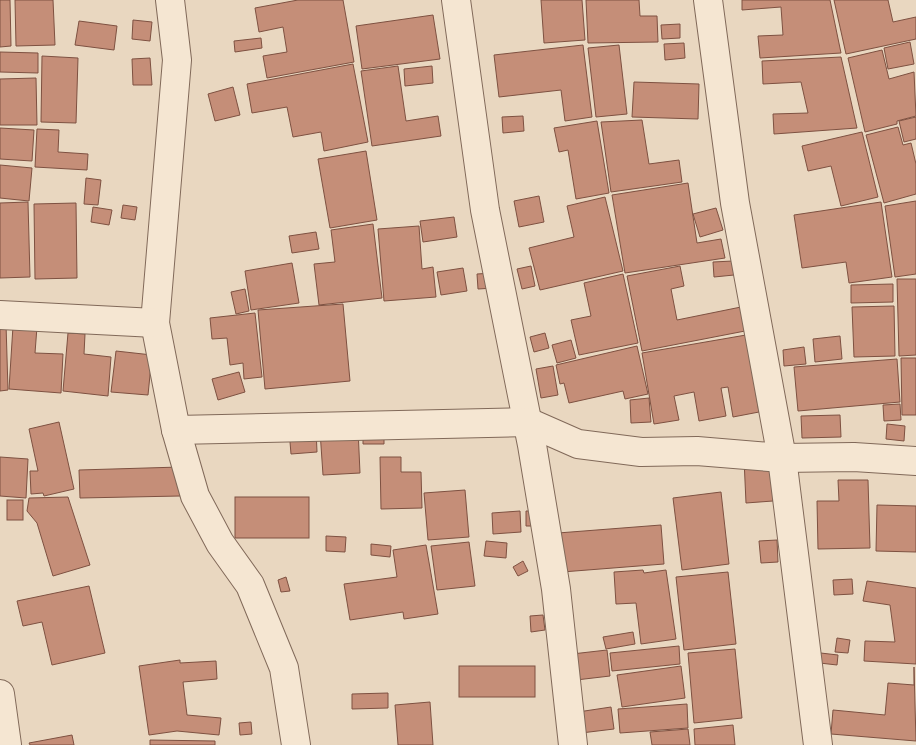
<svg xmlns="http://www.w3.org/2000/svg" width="916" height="745" viewBox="0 0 916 745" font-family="'Times New Roman',serif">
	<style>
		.building { fill: #c58e78; stroke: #7e5141 }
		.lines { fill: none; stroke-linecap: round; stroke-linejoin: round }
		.minor-casing { stroke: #816959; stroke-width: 30 }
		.minor { stroke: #f5e6d2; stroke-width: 28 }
	</style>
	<rect width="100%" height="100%" fill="#e9d7c0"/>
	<g class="building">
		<polygon points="0,0 10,0 11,46 0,47"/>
		<polygon points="15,0 53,0 55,45 16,46"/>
		<polygon points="298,0 343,0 354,62 267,78 263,56 287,52 283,27 259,32 255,8"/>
		<polygon points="541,0 582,0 585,40 544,43"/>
		<polygon points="586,0 639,0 640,16 657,16 658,42 588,43"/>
		<polygon points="742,0 830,0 841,53 760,58 758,36 783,35 781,7 742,10"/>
		<polygon points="834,0 888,0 893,22 916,17 916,39 846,54"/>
		<polygon points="433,15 440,59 362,69 356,26"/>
		<polygon points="133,20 152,22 150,41 132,39"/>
		<polygon points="79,21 117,26 114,50 75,45"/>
		<polygon points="680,24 680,38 662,39 661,25"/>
		<polygon points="261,38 262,48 235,52 234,41"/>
		<polygon points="910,42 914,64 888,69 884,48"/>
		<polygon points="684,43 685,58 665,60 664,44"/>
		<polygon points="583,45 592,117 565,121 561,90 499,97 494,55"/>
		<polygon points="619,45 627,114 596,117 588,48"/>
		<polygon points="882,50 889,79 914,72 916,116 897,121 897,124 865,132 848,58"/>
		<polygon points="0,52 38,53 38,73 0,72"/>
		<polygon points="42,56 78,58 76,123 41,122"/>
		<polygon points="841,57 857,128 774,134 773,114 808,113 801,82 763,84 762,61"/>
		<polygon points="150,58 152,85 133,85 132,59"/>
		<polygon points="353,64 368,142 324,151 321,132 293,137 287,107 252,113 247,84"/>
		<polygon points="398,66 406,121 438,116 441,136 372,146 361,71"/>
		<polygon points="432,66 433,83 405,86 404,69"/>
		<polygon points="36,78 37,125 0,125 0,79"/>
		<polygon points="634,82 699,84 698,119 632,117"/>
		<polygon points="233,87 240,115 215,121 208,94"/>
		<polygon points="523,116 524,131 503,133 502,117"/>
		<polygon points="916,117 916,139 904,142 899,121"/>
		<polygon points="642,120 649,164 679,160 682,182 611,192 601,122"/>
		<polygon points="597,121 609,193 576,199 568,150 559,152 554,128"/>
		<polygon points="898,127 903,145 911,143 916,164 916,194 884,203 866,135"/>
		<polygon points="0,128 34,130 32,161 0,159"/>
		<polygon points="37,129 59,130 58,152 88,154 87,170 35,167"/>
		<polygon points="862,132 878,197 841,206 831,166 808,171 802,146"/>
		<polygon points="366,151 377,220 330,228 318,159"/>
		<polygon points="0,165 32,168 29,201 0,198"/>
		<polygon points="86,178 101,180 98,205 84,204"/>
		<polygon points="688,183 697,243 721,239 725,258 625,273 612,195"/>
		<polygon points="539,196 544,222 519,227 514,201"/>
		<polygon points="605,197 623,271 540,290 529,248 574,237 567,206"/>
		<polygon points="916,201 916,274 895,277 885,206"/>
		<polygon points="28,202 30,277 0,278 0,203"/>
		<polygon points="881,202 892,277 849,283 846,262 802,268 794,215"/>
		<polygon points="76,203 77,278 35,279 34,204"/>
		<polygon points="123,205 137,207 135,220 121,218"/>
		<polygon points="93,207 112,210 109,225 91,222"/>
		<polygon points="716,208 723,230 700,237 693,214"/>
		<polygon points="454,217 457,237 423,242 420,221"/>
		<polygon points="373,224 382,298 319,305 314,264 335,262 331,230"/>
		<polygon points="419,226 422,269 433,267 436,297 384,301 378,229"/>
		<polygon points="316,232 319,249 292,253 289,236"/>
		<polygon points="733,261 734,275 714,277 713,262"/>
		<polygon points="292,263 299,303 251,310 245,271"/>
		<polygon points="531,266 535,286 522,289 517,269"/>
		<polygon points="680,266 684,286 671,289 677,320 741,307 745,331 642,351 627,276"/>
		<polygon points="463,268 467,291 441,295 437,272"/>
		<polygon points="493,273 494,288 478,289 477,274"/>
		<polygon points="623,274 638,343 579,355 571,320 591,316 584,283"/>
		<polygon points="897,279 916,279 916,355 899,356"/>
		<polygon points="893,284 893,302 851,303 851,285"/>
		<polygon points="245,289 249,311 236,314 231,292"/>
		<polygon points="343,304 350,381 265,389 258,310"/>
		<polygon points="894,306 895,356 854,357 852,307"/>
		<polygon points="255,313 262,377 244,379 243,363 230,365 227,338 212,339 210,318"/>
		<polygon points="0,324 6,324 8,390 0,391"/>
		<polygon points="13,326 37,327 35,353 63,354 61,393 9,389"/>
		<polygon points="68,333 85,334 84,354 111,357 108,396 63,391"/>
		<polygon points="545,333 549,348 534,352 530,337"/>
		<polygon points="746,335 759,412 733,417 728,387 721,388 726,416 699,421 694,392 674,396 679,420 654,424 642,353"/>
		<polygon points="840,336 842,359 815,362 813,339"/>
		<polygon points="571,340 576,358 557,363 552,345"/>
		<polygon points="637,346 648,394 625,399 623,391 569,403 564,383 560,384 556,365"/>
		<polygon points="804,347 806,364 784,366 783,350"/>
		<polygon points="116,351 152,355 148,395 111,392"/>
		<polygon points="901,358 916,358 916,415 902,415"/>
		<polygon points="897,359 900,402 798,411 794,367"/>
		<polygon points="553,366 558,395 541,398 536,369"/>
		<polygon points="239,372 245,392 218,400 212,379"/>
		<polygon points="649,398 651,422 631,423 630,400"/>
		<polygon points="900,404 901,420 884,421 883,405"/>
		<polygon points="840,415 841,437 802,438 801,416"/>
		<polygon points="59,422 74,489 44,496 43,493 31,494 30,471 38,471 29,429"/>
		<polygon points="887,424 905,426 904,441 886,439"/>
		<polygon points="316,429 317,452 291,454 289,430"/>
		<polygon points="358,429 360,473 323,475 320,431"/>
		<polygon points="384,429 384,444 363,444 363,430"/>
		<polygon points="0,457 28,459 26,498 0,496"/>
		<polygon points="380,457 401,457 401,472 421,472 422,508 381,509"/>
		<polygon points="770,458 773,501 746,503 744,459"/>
		<polygon points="180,467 180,496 80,498 79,470"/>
		<polygon points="838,480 868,480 870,548 818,549 817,501 839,501"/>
		<polygon points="465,490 469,537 428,540 424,493"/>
		<polygon points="721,492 729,564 682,570 673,498"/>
		<polygon points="68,497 90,565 53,576 37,523 27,511 29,498"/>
		<rect x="235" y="497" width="74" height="41"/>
		<rect x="7" y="500" width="16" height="20"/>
		<polygon points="877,505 916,506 916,552 876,551"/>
		<polygon points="520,511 521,532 493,534 492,513"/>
		<polygon points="526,511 538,511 539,526 526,526"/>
		<polygon points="661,525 664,564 562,572 558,533"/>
		<polygon points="326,536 346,537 345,552 326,551"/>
		<polygon points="777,540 778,562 761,563 759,541"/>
		<polygon points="486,541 507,543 506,558 484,556"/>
		<polygon points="469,542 475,586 437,590 431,546"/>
		<polygon points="371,544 391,546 390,557 371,555"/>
		<polygon points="426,545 438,614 404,619 403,612 350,620 344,584 397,577 393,550"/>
		<polygon points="523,561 528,571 518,576 513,567"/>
		<polygon points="643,570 644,573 666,570 676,639 641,644 636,603 616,604 614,572"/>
		<polygon points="728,572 736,644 684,650 676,577"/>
		<polygon points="286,577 290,591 281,592 278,580"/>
		<polygon points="852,579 853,594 834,595 833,580"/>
		<polygon points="867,581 916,588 916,664 864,661 865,641 895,642 890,605 863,601"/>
		<polygon points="89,586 105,653 52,665 42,622 23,626 17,601"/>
		<polygon points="543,615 545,630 531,632 530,616"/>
		<polygon points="633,632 635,644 606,649 603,637"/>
		<polygon points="837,638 850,640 848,653 835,652"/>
		<polygon points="679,646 680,664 612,671 610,653"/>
		<polygon points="735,649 742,718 694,723 688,653"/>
		<polygon points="607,650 610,676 576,680 572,654"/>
		<polygon points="812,652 838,655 837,665 811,662"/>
		<polygon points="180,660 180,663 216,661 217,679 183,682 187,715 221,718 219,735 177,731 149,735 139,666"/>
		<rect x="459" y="666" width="76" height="31"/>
		<polygon points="681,666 685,698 622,707 617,675"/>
		<polygon points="914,667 916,741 831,734 833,710 885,715 888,683 914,685"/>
		<polygon points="388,693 388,708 352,709 352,694"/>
		<polygon points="430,702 433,745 398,745 395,705"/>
		<polygon points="687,704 688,728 620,733 618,709"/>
		<polygon points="611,707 614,729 581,733 578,712"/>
		<polygon points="251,722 252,734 240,735 239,723"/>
		<polygon points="733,725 735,745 695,745 694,729"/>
		<polygon points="688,729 690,745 652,745 650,732"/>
		<polygon points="72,735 74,745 30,745 29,743"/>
		<polygon points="150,740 215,741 215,745 150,745"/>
	</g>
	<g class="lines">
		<g class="minor-casing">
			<g id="minor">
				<polyline points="170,0 177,60 155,323 176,430 195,496 220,543 250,585 284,668 296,745"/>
				<polyline points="456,0 485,210 532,445 556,589 573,745"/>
				<polyline points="708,0 735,203 782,458 818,745"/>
				<polyline points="0,315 155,323"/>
				<polyline points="176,430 528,422 578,444 641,452 697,451 782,458 854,457 916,461"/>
				<polyline points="0,694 7,745"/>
			</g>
		</g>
		<use href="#minor" class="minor"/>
	</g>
</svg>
